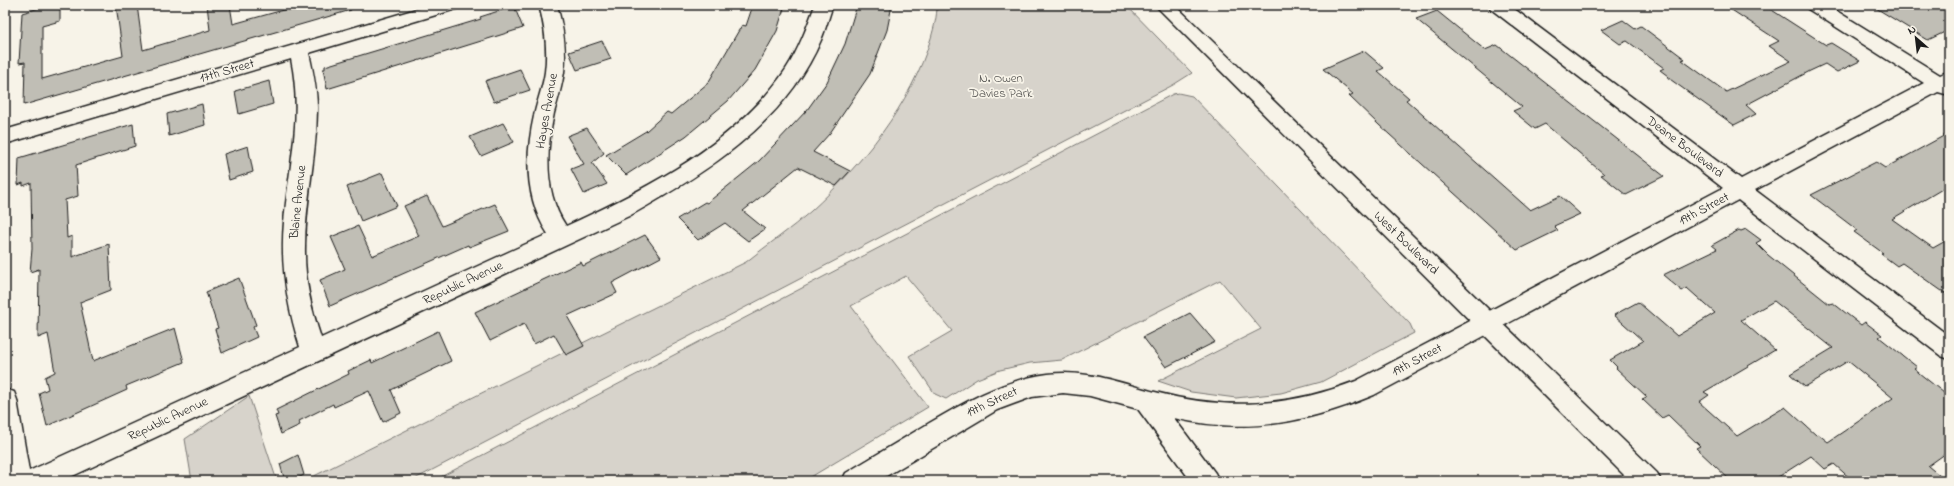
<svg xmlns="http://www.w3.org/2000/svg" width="1954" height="486" viewBox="0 0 1954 486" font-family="'Indie Flower',sans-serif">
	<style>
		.green { fill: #d7d3cb; stroke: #7a7874 }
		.building { fill: #c0beb5; stroke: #1c1c1c; fill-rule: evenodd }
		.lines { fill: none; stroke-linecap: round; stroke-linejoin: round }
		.minor-casing { stroke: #1c1c1c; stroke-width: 3 }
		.tertiary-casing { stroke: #1c1c1c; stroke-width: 3 }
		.minor { fill: #f7f3e8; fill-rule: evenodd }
		.tertiary { fill: #f7f3e8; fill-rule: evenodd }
		.labels { text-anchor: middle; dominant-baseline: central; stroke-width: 3.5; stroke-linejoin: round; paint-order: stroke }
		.street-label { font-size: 13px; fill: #1c1c1c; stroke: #f7f3e8 }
		.park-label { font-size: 13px; fill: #545351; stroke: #f7f3e8 }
	</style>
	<rect width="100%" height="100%" fill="#f7f3e8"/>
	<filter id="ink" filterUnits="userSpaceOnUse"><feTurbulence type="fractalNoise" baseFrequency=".025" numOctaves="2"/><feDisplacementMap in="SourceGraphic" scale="8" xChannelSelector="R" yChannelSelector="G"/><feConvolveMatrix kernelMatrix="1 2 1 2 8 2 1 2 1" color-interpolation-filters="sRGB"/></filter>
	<g filter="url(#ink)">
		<g class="green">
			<path d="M937 5H1126L1192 73 1173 85 411 481H304L746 262C767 245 791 229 811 211 862 164 911 105 931 38 934 27 937 17 937 5Z"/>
			<polygon points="1178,93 1192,96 1410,324 1414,333 1321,382 1281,393 1236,398 1191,392 1158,381 1261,329 1220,280 1062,360 1030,363 1000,370 977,379 946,399 935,394 909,356 952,331 906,276 851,306 928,407 804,481 433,481 1173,94"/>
			<polygon points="249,396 277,481 192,481 185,439"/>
		</g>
		<g class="building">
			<polygon points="50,5 60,5 60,21 42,26 42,79 123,56 116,5 137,5 143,50 210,30 207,5 230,5 233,24 301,5 351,5 351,10 24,105 25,62 19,63 22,13"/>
			<polygon points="753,5 785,5 777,31 755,70 728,101 686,136 626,175 606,155 646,131 667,112 671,114 708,83 742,25 746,26"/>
			<polygon points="857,5 892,5 887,30 870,74 830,133 813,152 850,171 836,186 798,167 743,211 765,229 748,241 725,223 698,240 677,219 705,202 707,203 759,161 807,110 827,82 845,44"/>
			<polygon points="1724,5 1764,5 1826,45 1831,43 1860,61 1837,72 1825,64 1810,71 1746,105 1756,114 1734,125 1667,77 1668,76 1660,70 1664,68 1627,41 1620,44 1601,30 1623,20 1635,29 1641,26 1685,59 1682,60 1726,92 1791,61 1769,46 1779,41"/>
			<polygon points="1871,5 1937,5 1949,12 1949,30 1928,40"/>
			<polygon points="514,6 523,28 327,89 323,69 325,69 325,66 481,19 480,17"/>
			<polygon points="1437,11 1485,50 1497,45 1664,176 1626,195 1601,175 1604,174 1545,124 1535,129 1513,111 1522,107 1416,19"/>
			<polygon points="602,41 611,59 577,70 569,52"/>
			<polygon points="1364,51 1384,68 1378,71 1409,98 1406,100 1530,210 1560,196 1580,214 1554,226 1558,230 1517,250 1379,125 1349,96 1353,94 1323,69"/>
			<polygon points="520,69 530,90 494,102 485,81"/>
			<polygon points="269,81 273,104 239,114 235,91"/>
			<polygon points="202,104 205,125 169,136 167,114"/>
			<polygon points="503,123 514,142 481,156 470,137"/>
			<polygon points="133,124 135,146 76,165 78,196 65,200 67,238 72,236 72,257 109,244 111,290 80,302 93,361 175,328 184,362 126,386 127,390 47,426 39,393 48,389 45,377 55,372 48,334 38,338 39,269 30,272 32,249 31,183 23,186 23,183 18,185 19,158"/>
			<polygon points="587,128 604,153 592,163 607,184 584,194 571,169 584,164 567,136"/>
			<polygon points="1949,133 1949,185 1892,219 1933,248 1949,239 1949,296 1902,263 1897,266 1881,254 1883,253 1854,232 1857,230 1811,195 1876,162 1885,168"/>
			<polygon points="248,146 253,172 229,180 224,154"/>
			<polygon points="382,173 397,206 361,221 347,187"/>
			<polygon points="427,196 442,226 495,204 509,231 469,247 468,245 330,306 320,280 345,269 331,237 358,226 372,256 419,236 404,206"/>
			<path d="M1746 229 1761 240 1756 243 1768 255 1829 304 1833 303 1861 325 1865 322 1882 335 1879 337 1917 367 1914 369 1949 397V451L1928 466 1946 481H1853L1834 464 1825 469 1811 456 1772 481H1731L1696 448 1700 446 1668 415 1662 418 1642 399 1647 397 1616 368 1617 367 1610 360 1643 341 1614 315 1638 302 1677 336 1715 313 1687 288 1682 291 1663 275 1717 249 1712 245 1739 230 1741 231ZM1774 301 1833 348 1790 374 1805 387 1848 361 1893 398 1828 442 1818 434 1816 435 1785 407 1737 436 1699 402 1709 395 1704 392 1775 350 1741 320Z"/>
			<polygon points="645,235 661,257 612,283 617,293 567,316 584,346 566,355 554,334 534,344 524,324 490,341 475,312 581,262 583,266"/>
			<polygon points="239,278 256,325 253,327 257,337 222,353 215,329 218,328 206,292"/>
			<polygon points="1190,313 1215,342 1166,367 1143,337"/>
			<polygon points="438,331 451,361 391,390 401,413 383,422 369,391 334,407 333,404 299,421 300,425 281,434 275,416 278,415 276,410 349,374 348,371 371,360 372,363"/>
			<polygon points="298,455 304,475 292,481 285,481 280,464"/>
		</g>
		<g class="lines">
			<g class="minor-casing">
				<g id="minor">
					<path d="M430 5H459L456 9 309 53C313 71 317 89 317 108 317 157 304 205 305 254 305 283 312 311 321 338L548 234C525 199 525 156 534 116 537 101 543 87 545 72 548 49 545 27 539 5H557C563 27 567 49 564 72 562 86 558 99 554 113 546 150 544 194 566 226 645 190 737 143 786 69 799 49 807 27 815 5H833C829 16 826 28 821 40 786 123 704 174 629 216L62 481H5V389L14 392 17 400 29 471 300 347C287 306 280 265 284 222 289 165 303 116 291 59L5 144V130Z"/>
					<path d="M1488 5H1509L1741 179 1924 83 1808 9 1805 5H1827L1940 75 1949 71V95L1938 92 1755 190 1949 336V359L1941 356 1738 200 1374 395C1306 423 1246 435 1174 418L1215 473 1219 481H1191L1138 409 1090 396 1063 393 1032 397 997 410 878 481H842L846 473C869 459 893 445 916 431 958 406 1000 380 1048 374 1086 369 1120 383 1155 392 1226 411 1289 407 1356 381L1723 188 1491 9Z"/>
				</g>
			</g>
			<g class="tertiary-casing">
				<polygon id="tertiary" points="1155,5 1175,5 1657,473 1661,481 1630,481"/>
			</g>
			<use href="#minor" class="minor"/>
			<use href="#tertiary" class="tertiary"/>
		</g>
	</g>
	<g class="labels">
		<g class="street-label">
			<text transform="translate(227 71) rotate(-16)">17th Street</text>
			<text transform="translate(547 111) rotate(-80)">Hayes Avenue</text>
			<text transform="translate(1685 147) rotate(37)">Deane Boulevard</text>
			<text transform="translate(298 202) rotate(-84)">Blaine Avenue</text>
			<text transform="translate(1704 209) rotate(-28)">19th Street</text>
			<text transform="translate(1406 243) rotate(44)">West Boulevard</text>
			<text transform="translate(463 283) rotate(-25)">Republic Avenue</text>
			<text transform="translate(1417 360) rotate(-28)">19th Street</text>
			<text transform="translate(992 402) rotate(-25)">19th Street</text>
			<text transform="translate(168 419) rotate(-25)">Republic Avenue</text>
		</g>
		<g class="park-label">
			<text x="1001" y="78">N. Owen<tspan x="1001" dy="15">Davies Park</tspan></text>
		</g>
	</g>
	<rect width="1954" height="486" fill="none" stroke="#f7f3e8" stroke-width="20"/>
	<rect x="10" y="10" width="1934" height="466" fill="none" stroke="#1c1c1c" stroke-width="1.5" filter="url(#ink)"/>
	<g transform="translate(1916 38) rotate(332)" stroke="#f7f3e8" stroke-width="3" paint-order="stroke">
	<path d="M0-3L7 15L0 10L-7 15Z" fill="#1c1c1c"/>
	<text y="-6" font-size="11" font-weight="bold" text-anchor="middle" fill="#1c1c1c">N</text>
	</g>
</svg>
